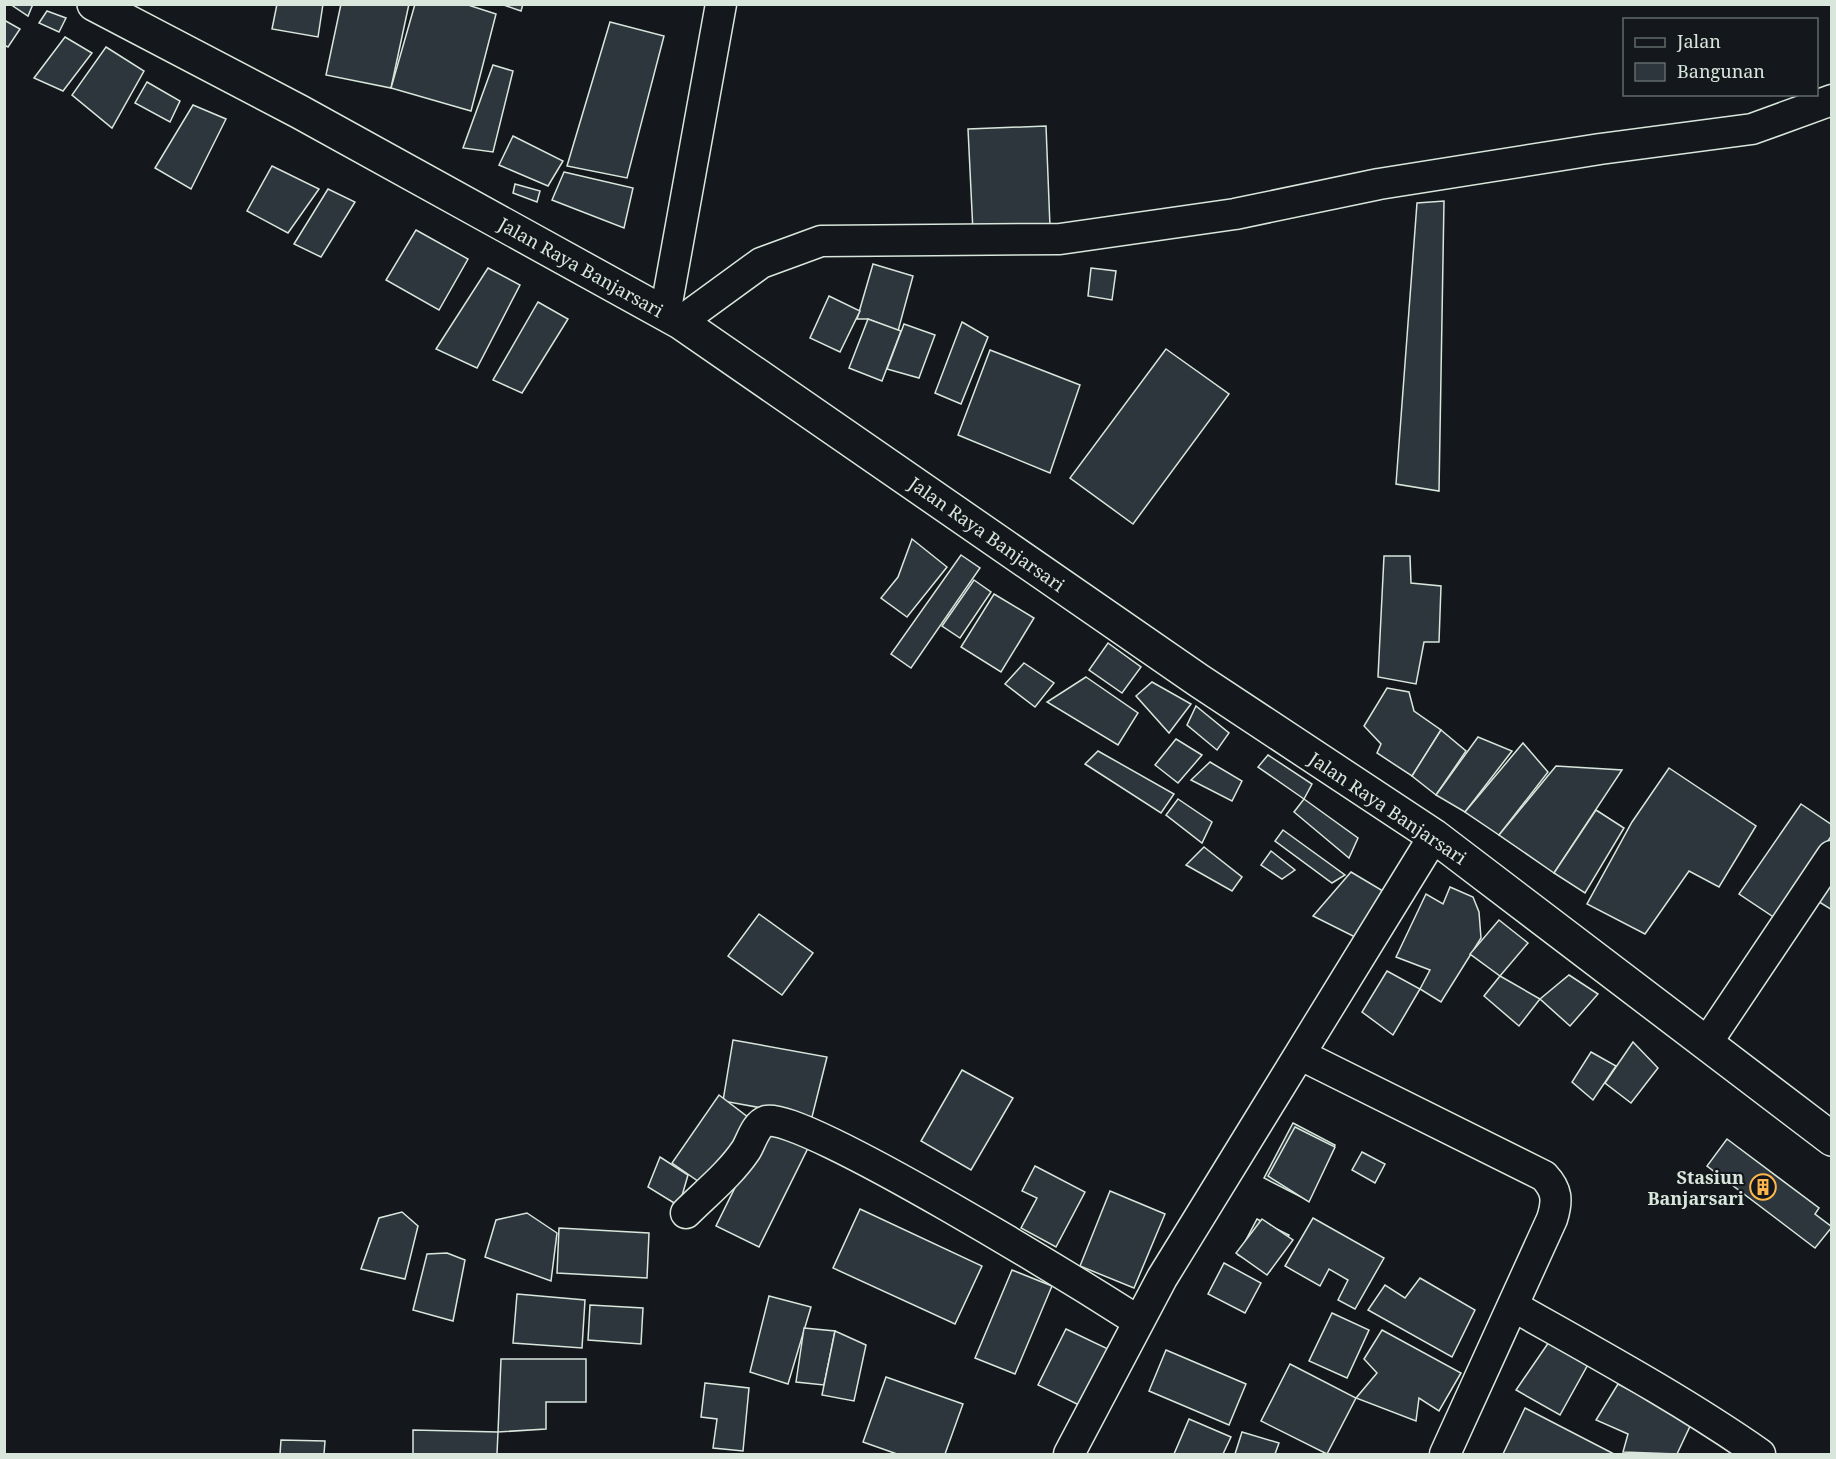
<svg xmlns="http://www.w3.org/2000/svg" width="1836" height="1459" viewBox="0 0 1836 1459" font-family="'Noto Serif',serif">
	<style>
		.building { fill: #2c363c; stroke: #d8e6dc; stroke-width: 1.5 }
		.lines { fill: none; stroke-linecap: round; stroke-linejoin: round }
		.street-casing { stroke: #d8e6dc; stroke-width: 33 }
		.highway-casing { stroke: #d8e6dc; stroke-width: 36 }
		.street { stroke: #14181c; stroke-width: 30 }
		.highway { stroke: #14181c; stroke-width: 33 }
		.labels { text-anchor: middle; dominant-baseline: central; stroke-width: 4.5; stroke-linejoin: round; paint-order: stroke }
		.street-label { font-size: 18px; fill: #d8e6dc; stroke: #14181c }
		.poi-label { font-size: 18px; font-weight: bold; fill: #d8e6dc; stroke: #14181c; text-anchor: end }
	</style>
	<rect width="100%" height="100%" fill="#14181c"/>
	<g class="building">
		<polygon points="10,4 33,4 28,16"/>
		<polygon points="277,4 323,4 318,37 272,29"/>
		<polygon points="341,4 409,4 391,88 326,75"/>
		<polygon points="415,4 465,4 496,14 471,111 391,88"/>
		<polygon points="501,4 523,4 521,11"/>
		<polygon points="47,11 66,18 59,32 39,23"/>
		<polygon points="4,20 20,29 8,47 4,45"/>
		<polygon points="610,22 664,36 627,178 567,166"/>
		<polygon points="65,37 92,53 63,91 34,78"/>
		<polygon points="106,47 144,71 112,128 72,95"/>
		<polygon points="493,65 513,71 493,152 463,148"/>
		<polygon points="147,82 180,101 170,122 135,103"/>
		<polygon points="193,105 226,119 191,189 155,168"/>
		<polygon points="1046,126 1050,227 973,232 968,129"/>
		<polygon points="513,136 563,161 548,186 499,165"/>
		<polygon points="272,166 319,189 288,233 247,211"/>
		<polygon points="564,172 633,188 624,228 552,200"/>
		<polygon points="515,184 540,191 537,202 513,193"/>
		<polygon points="328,189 355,202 321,257 294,244"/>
		<polygon points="1444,201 1439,491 1396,484 1417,203"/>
		<polygon points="416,230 468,259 439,310 386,280"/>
		<polygon points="873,264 913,276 898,331 868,319 857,319"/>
		<polygon points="488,268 520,285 477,368 436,349"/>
		<polygon points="1091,268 1116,271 1112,300 1088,296"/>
		<polygon points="829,296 860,311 840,352 810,338"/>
		<polygon points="538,302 568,319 522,393 493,380"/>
		<polygon points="868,319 901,331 882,381 849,368"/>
		<polygon points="962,322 988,337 961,404 935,393"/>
		<polygon points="904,324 935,335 919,378 887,369"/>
		<polygon points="1166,349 1229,394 1133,524 1070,478"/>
		<polygon points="990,350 1080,385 1050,473 958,435"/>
		<polygon points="912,539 947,567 907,617 881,598 898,577"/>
		<polygon points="961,555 980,568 911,668 891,654"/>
		<polygon points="1384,556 1410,556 1411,583 1441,586 1439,642 1424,642 1416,684 1378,677"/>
		<polygon points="974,580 991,592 960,638 942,626"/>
		<polygon points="994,594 1034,618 1001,672 961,647"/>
		<polygon points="1108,643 1141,667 1122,693 1089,670"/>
		<polygon points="1024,663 1054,683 1035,707 1005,684"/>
		<polygon points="1086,677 1138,713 1118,745 1047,702"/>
		<polygon points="1152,682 1191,704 1169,733 1136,696"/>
		<polygon points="1387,688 1409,692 1414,711 1441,730 1412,776 1377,753 1381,744 1364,726"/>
		<polygon points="1196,706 1229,733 1217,750 1187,725"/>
		<polygon points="1441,730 1466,751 1436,795 1412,776"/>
		<polygon points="1478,737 1512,751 1465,812 1436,795"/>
		<polygon points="1176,739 1202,755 1178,783 1155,765"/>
		<polygon points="1523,743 1548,772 1499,835 1465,812"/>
		<polygon points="1098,751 1174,794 1161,813 1085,764"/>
		<polygon points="1268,755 1312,784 1304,799 1258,767"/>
		<polygon points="1210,762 1242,781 1232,801 1191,780"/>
		<polygon points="1556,766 1622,770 1554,873 1499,835"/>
		<polygon points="1669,768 1756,826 1719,887 1689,871 1645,934 1587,904 1632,822"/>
		<polygon points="1178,799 1212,822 1202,843 1166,815"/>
		<polygon points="1304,799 1358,838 1349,858 1294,812"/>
		<polygon points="1801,804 1832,825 1832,835 1775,918 1739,894"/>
		<polygon points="1596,810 1624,828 1585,893 1554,873"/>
		<polygon points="1283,830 1345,875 1332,883 1275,841"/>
		<polygon points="1204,847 1242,877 1232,891 1186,865"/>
		<polygon points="1271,851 1295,870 1282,879 1261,865"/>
		<polygon points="1351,872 1388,894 1359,939 1313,916"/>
		<polygon points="1832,876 1832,910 1816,900"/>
		<polygon points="1450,887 1473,897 1479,912 1481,938 1441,1002 1420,989 1430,970 1396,957 1426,894 1443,904"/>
		<polygon points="759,914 813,953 782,995 728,956"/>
		<polygon points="1499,920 1528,943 1500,976 1470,954"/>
		<polygon points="1387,971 1420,989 1393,1035 1362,1012"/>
		<polygon points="1569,975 1598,994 1570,1026 1540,999"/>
		<polygon points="1500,976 1540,999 1519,1026 1484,996"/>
		<polygon points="733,1040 827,1057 812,1117 723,1101"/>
		<polygon points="1633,1042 1658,1068 1631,1103 1605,1083"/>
		<polygon points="1591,1052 1616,1066 1593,1100 1572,1082"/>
		<polygon points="962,1070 1013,1098 971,1170 921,1141"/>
		<polygon points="719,1095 753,1121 705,1186 672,1163"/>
		<polygon points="1293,1123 1335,1145 1307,1200 1264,1178"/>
		<polygon points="766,1125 809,1146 759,1247 716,1226"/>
		<polygon points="1295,1127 1335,1147 1309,1202 1268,1176"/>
		<polygon points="1727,1139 1819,1208 1815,1214 1832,1227 1815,1248 1707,1166"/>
		<polygon points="1362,1152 1385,1164 1375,1183 1352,1170"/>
		<polygon points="660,1157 688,1175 679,1206 648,1187"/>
		<polygon points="1035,1166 1085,1192 1056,1247 1021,1228 1037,1198 1022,1191"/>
		<polygon points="1110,1191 1165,1214 1134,1288 1080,1266"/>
		<polygon points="860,1209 982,1266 955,1324 833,1268"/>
		<polygon points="402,1212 418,1226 405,1279 361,1269 379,1218"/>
		<polygon points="527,1213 557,1233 551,1281 485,1257 496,1220"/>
		<polygon points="1313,1218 1384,1258 1355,1309 1338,1300 1348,1280 1329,1269 1320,1286 1285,1266"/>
		<polygon points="1257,1219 1289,1235 1270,1271 1238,1255"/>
		<polygon points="1262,1219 1293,1240 1267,1275 1236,1253"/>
		<polygon points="559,1228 649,1233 647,1278 557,1273"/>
		<polygon points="447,1253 465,1260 453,1321 413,1310 427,1254"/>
		<polygon points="1224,1263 1261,1283 1245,1313 1208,1294"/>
		<polygon points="1012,1270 1052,1286 1015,1374 975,1358"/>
		<polygon points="1420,1278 1475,1310 1452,1357 1368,1310 1385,1285 1405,1298"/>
		<polygon points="517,1294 585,1300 582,1348 513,1343"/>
		<polygon points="769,1296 811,1307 788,1384 750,1372"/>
		<polygon points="590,1305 643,1308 641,1344 588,1340"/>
		<polygon points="1332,1313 1369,1330 1347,1378 1309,1361"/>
		<polygon points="804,1328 835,1331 824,1385 796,1382"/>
		<polygon points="1066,1329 1108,1349 1079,1405 1038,1385"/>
		<polygon points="1382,1330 1461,1373 1439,1411 1419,1398 1416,1421 1356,1398 1377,1373 1364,1359"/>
		<polygon points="835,1331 866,1345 854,1401 822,1395"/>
		<polygon points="1551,1339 1591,1359 1560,1415 1516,1390"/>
		<polygon points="1166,1350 1246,1384 1229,1425 1149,1391"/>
		<polygon points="501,1359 586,1359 586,1402 546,1402 546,1429 498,1432"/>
		<polygon points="1290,1364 1356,1398 1327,1454 1261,1421"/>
		<polygon points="886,1377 963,1404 945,1454 897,1454 863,1442"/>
		<polygon points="705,1383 749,1388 743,1451 713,1448 717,1419 701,1417"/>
		<polygon points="1618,1384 1692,1422 1677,1454 1623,1452 1628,1434 1596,1420"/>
		<polygon points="1525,1408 1614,1454 1503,1454"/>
		<polygon points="1189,1419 1231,1437 1223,1454 1174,1454"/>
		<polygon points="413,1430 498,1432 497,1454 413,1454"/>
		<polygon points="1242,1432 1279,1443 1275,1454 1235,1454"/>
		<polygon points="281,1440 325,1441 324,1454 280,1454"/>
	</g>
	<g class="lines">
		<g class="street-casing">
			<g id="street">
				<polyline points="665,314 721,4"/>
				<polyline points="680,322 761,263 821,241 1060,239 1235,214 1379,184 1600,149 1752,129 1832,100"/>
				<polyline points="1706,1044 1832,856"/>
				<path d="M1301 1055 1544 1176C1557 1190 1558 1200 1552 1219L1445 1454"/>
				<path d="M686 1213C706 1193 730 1174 746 1150 751 1142 756 1124 766 1121 802 1111 1091 1291 1138 1321"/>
				<path d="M1513 1306C1596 1353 1681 1399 1760 1454"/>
				<polyline points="1069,1454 1162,1278 1434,836"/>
			</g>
		</g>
		<g class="highway-casing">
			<polyline id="highway" points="94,4 300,112 680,322 1198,680 1434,836 1832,1139"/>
		</g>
		<use href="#street" class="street"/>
		<use href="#highway" class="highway"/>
	</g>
	<defs>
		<g id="building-ring" transform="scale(1.35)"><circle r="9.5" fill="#14181c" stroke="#ffb74d" stroke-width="1.5"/><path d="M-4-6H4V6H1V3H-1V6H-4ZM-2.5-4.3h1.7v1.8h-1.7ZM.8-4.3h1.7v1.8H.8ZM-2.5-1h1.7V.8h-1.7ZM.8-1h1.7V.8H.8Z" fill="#ffb74d"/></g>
	</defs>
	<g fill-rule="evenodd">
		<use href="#building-ring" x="1763" y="1187"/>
	</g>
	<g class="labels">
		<g class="street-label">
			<text transform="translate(581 267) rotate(29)">Jalan Raya Banjarsari</text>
			<text transform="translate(987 534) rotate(35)">Jalan Raya Banjarsari</text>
			<text transform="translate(1388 808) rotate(34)">Jalan Raya Banjarsari</text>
		</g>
		<g class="poi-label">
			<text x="1744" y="1177">Stasiun<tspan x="1744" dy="21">Banjarsari</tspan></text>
		</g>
	</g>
	<rect width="1836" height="1459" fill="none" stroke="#d8e6dc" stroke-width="12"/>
	<rect x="1623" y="18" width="195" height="78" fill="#14181c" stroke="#626a69" stroke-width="1.5"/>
	<rect x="1635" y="38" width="30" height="9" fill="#14181c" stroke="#626a69" stroke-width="1.5"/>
	<text x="1677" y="48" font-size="18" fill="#d8e6dc">Jalan</text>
	<rect x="1635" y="63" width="30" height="18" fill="#2c363c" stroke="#626a69" stroke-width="1.5"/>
	<text x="1677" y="78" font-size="18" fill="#d8e6dc">Bangunan</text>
</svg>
